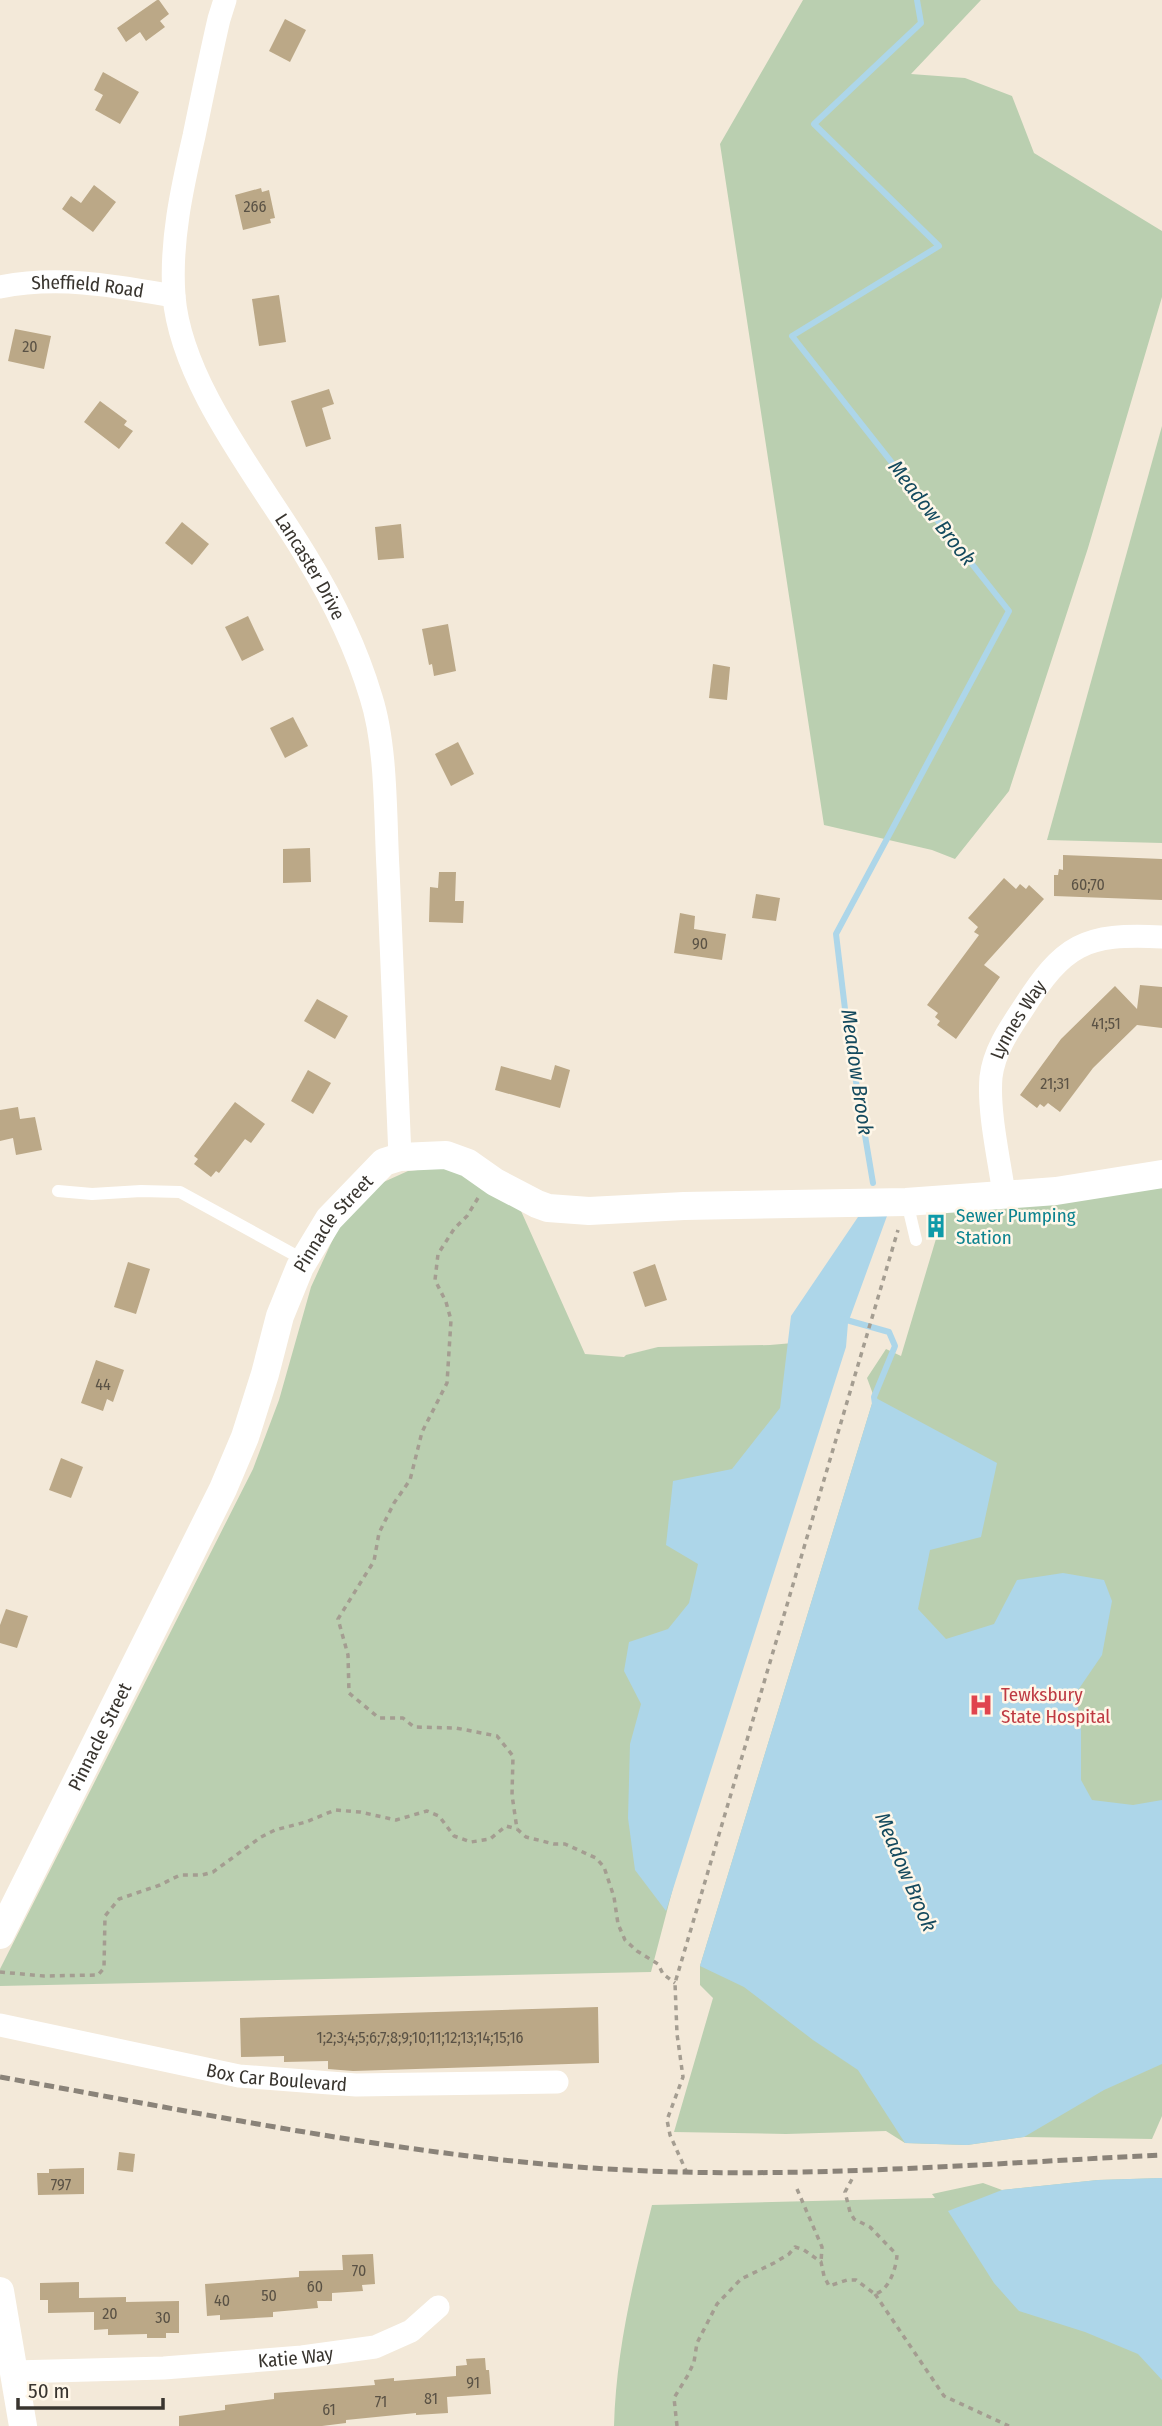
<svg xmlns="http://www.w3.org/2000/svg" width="1162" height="2426" viewBox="0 0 1162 2426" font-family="'Fira Sans Condensed',sans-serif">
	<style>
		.green { fill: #bacfb0 }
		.water { fill: #add6e9 }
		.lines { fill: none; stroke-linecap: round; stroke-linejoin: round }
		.stream { stroke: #add6e9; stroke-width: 6 }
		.building { fill: #bba887 }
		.path { stroke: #a49d91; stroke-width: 3.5; stroke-dasharray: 5 5; stroke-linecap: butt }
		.service { stroke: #fff; stroke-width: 12 }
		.minor { stroke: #fff; stroke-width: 23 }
		.tertiary { stroke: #fff; stroke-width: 28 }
		.rail { stroke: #8a8379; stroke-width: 5; stroke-dasharray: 10 5; stroke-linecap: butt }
		.labels { text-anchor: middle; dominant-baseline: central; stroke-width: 5; stroke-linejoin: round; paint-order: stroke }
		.number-label { font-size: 16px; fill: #5a5245 }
		.street-label { font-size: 19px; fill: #39352f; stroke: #fff7e9 }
		.culture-label { font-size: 19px; fill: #0d838f; stroke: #fff7e9; text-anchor: start }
		.health-label { font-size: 19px; fill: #be3a42; stroke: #fff7e9; text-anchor: start }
		.water-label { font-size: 21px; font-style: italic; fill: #144a5e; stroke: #fff7e9 }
	</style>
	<rect width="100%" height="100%" fill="#f3e9d9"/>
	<g class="green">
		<polygon points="803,0 981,0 911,74 965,78 1012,96 1034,153 1162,231 1162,297 1088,548 1009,791 955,859 932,850 824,825 720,144"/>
		<polygon points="1162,426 1162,843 1047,840"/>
		<polygon points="436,1168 452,1170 517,1202 585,1354 624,1357 626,1355 658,1347 770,1345 816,1341 651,1972 0,1986 0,1969 253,1469 279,1400 311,1287 338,1228 377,1185 408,1171"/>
		<polygon points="1162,1181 1162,2116 1152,2139 1024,2137 967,2145 905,2143 886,2131 786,2134 674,2132 713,1998 700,1985 700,1966 874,1397 867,1378 886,1349 901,1356 947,1202"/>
		<path d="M1162 2178V2426H614C616 2350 634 2278 652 2205L935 2198 932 2194 983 2183 1002 2190 1098 2180Z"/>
	</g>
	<g class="water">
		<polygon points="887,1216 848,1323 846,1347 666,1911 635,1870 628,1818 630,1744 641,1704 624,1671 629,1642 668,1629 689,1603 698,1564 666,1545 673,1481 732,1469 780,1408 791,1316 858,1217"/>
		<polygon points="874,1397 997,1463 981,1537 930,1550 918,1609 946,1639 994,1624 1017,1580 1063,1573 1104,1580 1112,1601 1102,1655 1076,1693 1081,1731 1081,1780 1092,1800 1133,1805 1162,1800 1162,2064 1104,2090 1024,2137 967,2145 905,2143 858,2070 813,2040 744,1987 700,1966"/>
		<polygon points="1162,2178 1162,2380 1138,2354 1085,2332 1019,2311 994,2283 948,2211 1002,2190 1098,2180"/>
	</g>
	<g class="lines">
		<g class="stream">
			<polyline points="873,1183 848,1034 836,934 1009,611 792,336 939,246 814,124 921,23 917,0"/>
			<polyline points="843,1319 889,1332 895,1346 874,1397 875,1404"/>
		</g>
	</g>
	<g class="building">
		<polygon points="157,0 159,0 169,14 160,21 165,27 146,41 140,32 126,42 117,28"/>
		<polygon points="285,19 306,30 290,62 269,51"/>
		<polygon points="103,72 139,92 120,124 95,110 103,95 94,90"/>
		<polygon points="94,185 116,202 93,232 62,209 71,196 81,203"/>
		<polygon points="261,188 262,192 269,190 275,218 270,219 271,223 243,230 235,195"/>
		<polygon points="279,295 286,342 259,346 252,299"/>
		<polygon points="15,329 51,336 44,369 8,361"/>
		<polygon points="329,389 334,404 322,408 331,439 306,447 291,401"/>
		<polygon points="100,401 127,421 124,425 133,431 119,449 84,422"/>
		<polygon points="182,522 209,544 192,565 165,543"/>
		<polygon points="401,524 404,558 378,560 375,527"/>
		<polygon points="248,616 264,650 242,661 225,627"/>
		<polygon points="448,624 456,671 434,676 432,664 429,665 422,629"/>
		<polygon points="713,664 730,667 727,700 709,698"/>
		<polygon points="293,717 308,746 285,758 270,728"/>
		<polygon points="458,742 474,774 451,786 435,754"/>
		<polygon points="310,848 311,882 283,883 283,849"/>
		<polygon points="1063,855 1162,859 1162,900 1054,896 1054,875 1058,875 1059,869 1063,870"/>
		<polygon points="439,872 456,872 455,901 464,901 463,923 429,922 430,887 438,888"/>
		<polygon points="1004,878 1016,889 1020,884 1026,889 1029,885 1044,899 984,965 1000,977 956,1039 937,1025 940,1021 935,1017 938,1013 927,1005 979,935 974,932 978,927 968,918"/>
		<polygon points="756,894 780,898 776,921 752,918"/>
		<polygon points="680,913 695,916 694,929 726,934 722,960 674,953"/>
		<polygon points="1140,985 1162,987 1162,1028 1137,1025 1093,1068 1060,1112 1048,1103 1044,1107 1040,1104 1037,1108 1020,1095 1061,1039 1115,986 1137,1009"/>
		<polygon points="317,999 348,1016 335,1039 304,1021"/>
		<polygon points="555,1065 570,1070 560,1108 495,1090 501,1066 551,1080"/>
		<polygon points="308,1070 331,1083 313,1114 291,1101"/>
		<polygon points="235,1102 265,1124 251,1143 245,1139 219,1173 216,1171 211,1177 194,1164 198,1159 194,1156"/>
		<polygon points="18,1107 20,1119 35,1117 42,1150 16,1155 13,1138 0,1141 0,1110"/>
		<polygon points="128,1262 150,1269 136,1314 114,1307"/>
		<polygon points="655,1264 667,1300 645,1307 633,1272"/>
		<polygon points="96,1360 124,1370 113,1402 107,1399 103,1411 81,1403"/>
		<polygon points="61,1458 83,1467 71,1498 49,1490"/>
		<polygon points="6,1609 28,1616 17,1648 0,1643 0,1625"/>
		<polygon points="598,2007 599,2063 353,2071 328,2069 328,2061 284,2062 284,2056 241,2057 240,2018"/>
		<polygon points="119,2152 135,2154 133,2172 117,2170"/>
		<polygon points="84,2168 84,2194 38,2195 37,2173 49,2173 49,2169"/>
		<polygon points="373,2254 375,2284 362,2285 363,2291 332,2293 332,2301 317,2301 318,2308 273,2312 273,2317 220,2320 220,2315 207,2316 205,2284 299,2277 299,2271 343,2270 342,2255"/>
		<polygon points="79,2282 79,2298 126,2297 126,2302 179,2301 179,2333 166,2333 166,2338 147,2338 147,2334 108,2335 108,2329 94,2330 94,2312 48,2313 48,2300 40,2300 40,2283"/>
		<polygon points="485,2358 486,2370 489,2370 491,2394 447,2397 448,2413 416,2415 416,2413 346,2420 346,2423 322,2426 179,2426 179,2416 225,2410 225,2405 274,2399 274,2393 375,2385 374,2380 394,2378 394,2381 456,2376 456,2366 467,2365 466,2359"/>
	</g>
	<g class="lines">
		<g class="path">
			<polyline points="478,1198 467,1216 454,1229 438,1254 435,1280 446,1302 451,1320 447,1383 422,1432 410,1480 394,1503 379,1533 374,1561 338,1619 348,1655 349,1693 379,1718 403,1718 414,1727 456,1728 497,1736 513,1756 512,1795 517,1829 526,1837 554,1844 565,1844 596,1858 604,1867 614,1897 618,1924 625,1940 637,1951 658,1964 663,1974 675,1983"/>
			<polyline points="0,1972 44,1976 98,1975 104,1968 105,1916 119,1899 160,1885 180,1875 202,1875 213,1872 261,1837 275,1830 306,1822 335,1810 360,1812 396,1820 427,1811 439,1816 454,1836 471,1842 490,1839 506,1826 517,1829"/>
			<polyline points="687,2173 670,2135 667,2120 683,2077 677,2034 675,1983 898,1230"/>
			<polyline points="797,2189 822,2247 821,2262"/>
			<polyline points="875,2294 944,2396 1009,2426"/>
			<path d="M677 2426 674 2398 688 2375 694 2362 697 2343 717 2304 741 2279 774 2263 789 2254 795 2247 804 2250 821 2262 824 2276 829 2286 847 2280H856L875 2294C889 2290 896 2269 897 2255L870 2227 854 2219 850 2212 845 2192 852 2179"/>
		</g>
		<g class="service">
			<polyline points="58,1191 92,1194 141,1191 180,1192 304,1260"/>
			<polyline points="907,1202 916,1240"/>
		</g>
		<g class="minor">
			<path id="s1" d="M225 0 219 19C210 58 202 97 194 136 182 188 170 242 174 296 181 384 261 481 306 556 333 600 356 647 371 697 387 747 385 816 388 869 392 965 396 1061 400 1157"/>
			<path id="s2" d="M0 287C59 275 116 286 174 296"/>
			<path id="s3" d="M1004 1194C999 1159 988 1111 991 1077 994 1052 1008 1031 1022 1010 1064 944 1084 933 1162 937"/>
			<path id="s4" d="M0 2025 239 2076 356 2085 557 2082"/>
			<path id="s5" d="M14 2372 164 2368 302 2357 375 2347 411 2331 438 2307"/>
		</g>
		<g class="tertiary">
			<path id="s6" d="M0 1935 223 1489 245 1437 265 1374 280 1316 300 1267 329 1219 384 1162 400 1157 446 1155 468 1163 495 1182 537 1204 548 1208 589 1211 684 1206 906 1202 1056 1191 1162 1174"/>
			<polyline points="0,2291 23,2426"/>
		</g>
		<path class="rail" d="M0 2077C196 2112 393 2154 592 2168 781 2181 973 2164 1162 2155"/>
	</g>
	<defs>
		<g id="building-bare" transform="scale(1.89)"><path d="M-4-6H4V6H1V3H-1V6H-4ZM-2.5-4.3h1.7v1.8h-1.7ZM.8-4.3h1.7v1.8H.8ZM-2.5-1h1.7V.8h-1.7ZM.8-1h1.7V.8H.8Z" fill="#0f9aa8" stroke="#fff7e9" stroke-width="2.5" paint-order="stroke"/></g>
		<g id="hospital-bare" transform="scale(1.89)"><path d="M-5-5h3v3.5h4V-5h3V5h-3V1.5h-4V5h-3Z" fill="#e0444e" stroke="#fff7e9" stroke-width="2.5" paint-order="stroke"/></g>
	</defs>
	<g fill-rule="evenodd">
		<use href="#building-bare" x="936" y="1226"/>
		<use href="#hospital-bare" x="981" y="1705"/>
	</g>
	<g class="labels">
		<g class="number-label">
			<text x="255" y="206">266</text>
			<text x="30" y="346">20</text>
			<text x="1088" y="884">60;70</text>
			<text x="700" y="943">90</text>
			<text x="1106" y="1023">41;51</text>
			<text x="1055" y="1083">21;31</text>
			<text x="103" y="1384">44</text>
			<text x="420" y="2037">1;2;3;4;5;6;7;8;9;10;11;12;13;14;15;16</text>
			<text x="61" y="2184">797</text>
			<text x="359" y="2270">70</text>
			<text x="315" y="2286">60</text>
			<text x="269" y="2295">50</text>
			<text x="222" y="2300">40</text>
			<text x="110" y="2313">20</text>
			<text x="163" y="2317">30</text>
			<text x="473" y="2382">91</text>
			<text x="431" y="2398">81</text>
			<text x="381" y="2401">71</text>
			<text x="329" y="2409">61</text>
		</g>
		<g class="street-label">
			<text stroke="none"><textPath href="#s2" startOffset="88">Sheffield Road</textPath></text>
			<text stroke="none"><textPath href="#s1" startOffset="607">Lancaster Drive</textPath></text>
			<text stroke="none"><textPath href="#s3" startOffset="182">Lynnes Way</textPath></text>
			<text stroke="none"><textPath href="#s6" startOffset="789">Pinnacle Street</textPath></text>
			<text stroke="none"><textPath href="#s6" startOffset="222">Pinnacle Street</textPath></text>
			<text stroke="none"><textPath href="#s4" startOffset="282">Box Car Boulevard</textPath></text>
			<text stroke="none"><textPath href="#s5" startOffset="282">Katie Way</textPath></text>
		</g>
		<g class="culture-label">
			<text x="956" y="1215">Sewer Pumping<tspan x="956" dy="22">Station</tspan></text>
		</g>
		<g class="health-label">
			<text x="1001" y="1694">Tewksbury<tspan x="1001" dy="22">State Hospital</tspan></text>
		</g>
		<g class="water-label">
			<text transform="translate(932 513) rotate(52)">Meadow Brook</text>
			<text transform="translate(857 1072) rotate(82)">Meadow Brook</text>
			<text transform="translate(906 1872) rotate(67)">Meadow Brook</text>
		</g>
	</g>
	<path d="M18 2398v10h145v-10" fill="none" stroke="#39352f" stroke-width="3.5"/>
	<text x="28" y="2398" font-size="21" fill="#39352f" stroke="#fff7e9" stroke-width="5" paint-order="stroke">50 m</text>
</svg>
